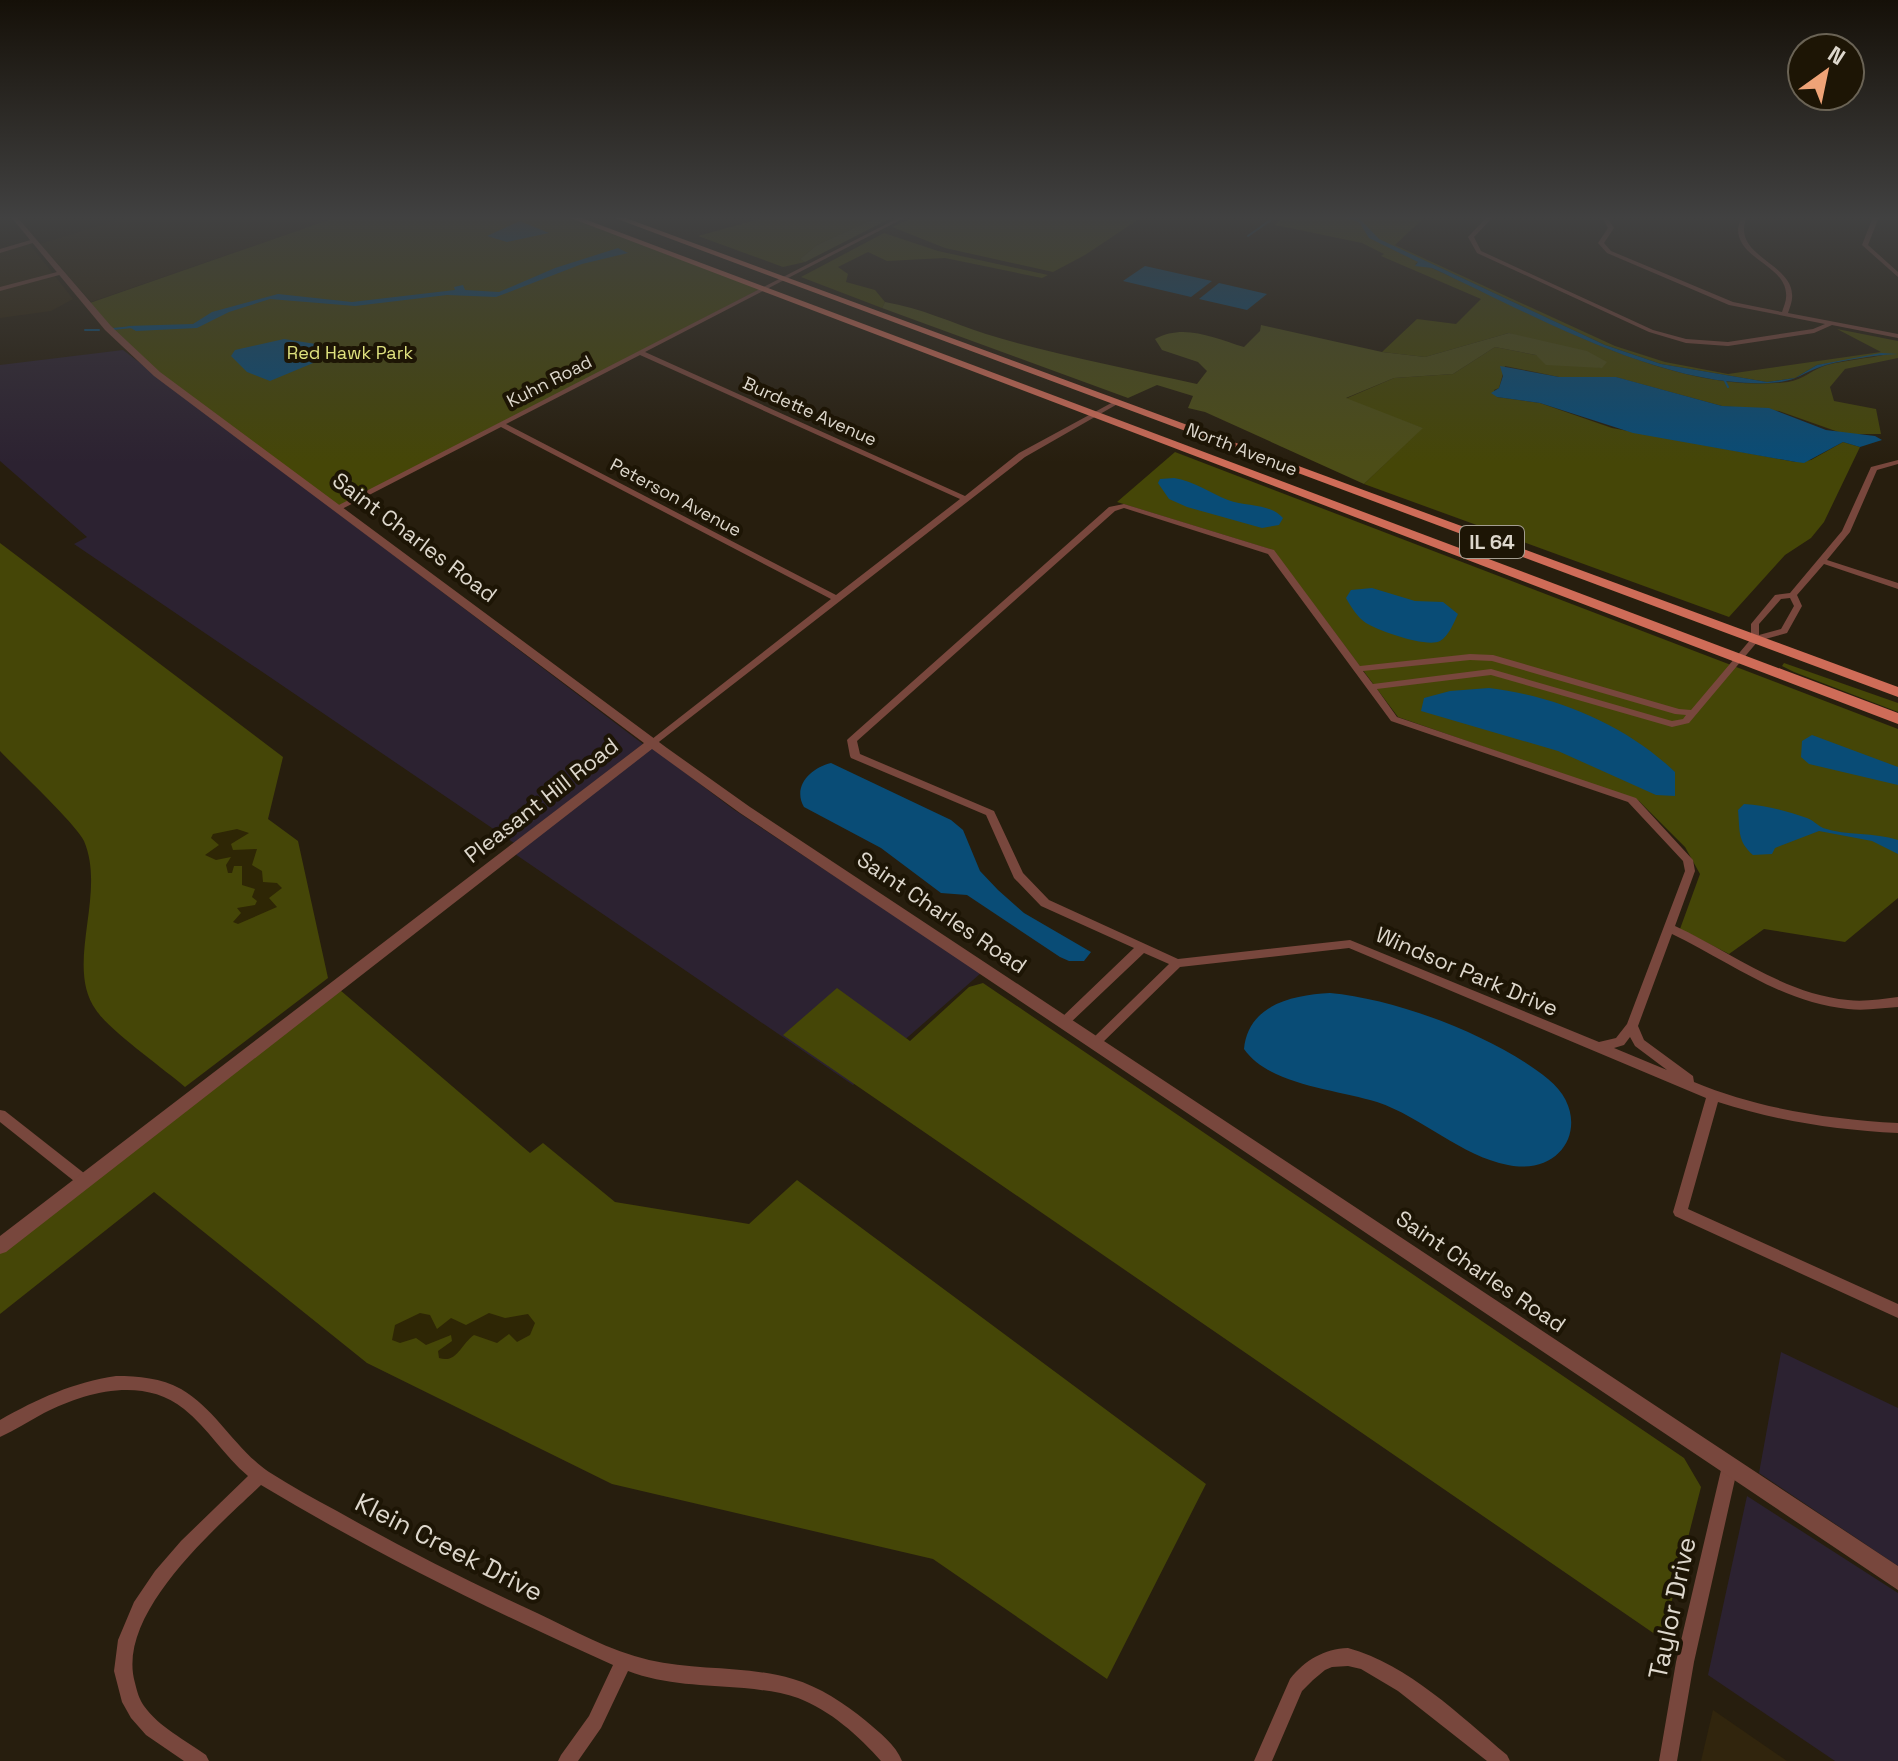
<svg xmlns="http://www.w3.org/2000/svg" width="1898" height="1761" viewBox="0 0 1898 1761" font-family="'Space Grotesk',sans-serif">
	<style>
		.commercial { fill: #2c2231 }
		.built { fill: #31250d }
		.green { fill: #454607; fill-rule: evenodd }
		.forest { fill: #4c4d17 }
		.sand { fill: #2e2605 }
		.water { fill: #094c76 }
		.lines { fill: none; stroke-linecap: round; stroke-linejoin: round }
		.stream { stroke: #094c76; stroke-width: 2 }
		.minor { fill: #78473d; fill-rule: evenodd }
		.tertiary { fill: #78473d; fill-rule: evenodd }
		.primary { fill: #cf6c58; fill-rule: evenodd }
		.labels { text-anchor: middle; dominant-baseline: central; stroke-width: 8; stroke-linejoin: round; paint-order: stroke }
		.far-park-label { font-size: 18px; fill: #dee17e; stroke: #1d1505 }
		.far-street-label { font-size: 18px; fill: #ddd7cc; stroke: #1d1505 }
		.shield { fill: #1d1505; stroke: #a39d90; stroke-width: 2 }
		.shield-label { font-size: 20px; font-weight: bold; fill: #ddd7cc }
		.street-label { font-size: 22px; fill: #ddd7cc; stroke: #1d1505 }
		.near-street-label { font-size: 26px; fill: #ddd7cc; stroke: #1d1505 }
	</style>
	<rect width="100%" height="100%" fill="#271e0e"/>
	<g class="commercial">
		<polygon points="123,350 643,744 514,843 74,544 87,537 0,461 0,365"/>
		<polygon points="651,747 733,809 981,973 853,1085 515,854"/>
		<polygon points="1781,1352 1898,1408 1898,1566 1759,1473"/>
		<polygon points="1747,1496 1898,1593 1898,1761 1835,1761 1708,1675"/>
	</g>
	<g class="built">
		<polygon points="127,217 337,217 91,302 40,244"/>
		<polygon points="27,241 73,299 51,311 0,318 0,249"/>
		<polygon points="1713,1710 1787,1761 1701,1761"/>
	</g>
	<g class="green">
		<polygon points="337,217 569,217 760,289 336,509 135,357 87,304"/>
		<polygon points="767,217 878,217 817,245 800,259 805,262 783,267 698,236"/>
		<polygon points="914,217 1142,217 1085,255 1053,272 945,248 892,227"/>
		<path d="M1277 217H1425L1395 245 1615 346 1665 362 1728 374 1881 352 1837 329 1898 341V358L1845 369 1830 387 1834 401 1876 409 1881 434H1844L1779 411 1722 406 1615 377H1559L1505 366 1499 388 1494 390 1497 397 1540 403 1612 428 1796 462 1811 460 1843 442 1860 447 1824 522 1811 538 1785 555 1729 617 1364 484 1422 428 1345 399 1394 378 1453 374 1495 347 1602 368 1509 333 1425 357 1382 352 1417 319 1456 324 1481 299 1381 256 1384 254 1362 243 1275 225 1281 220ZM1391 245 1605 345 1661 364 1767 382 1795 378 1817 365 1887 354C1867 359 1846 360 1827 365 1813 369 1803 380 1788 382 1671 396 1536 314 1432 268L1415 264 1419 262 1386 246Z"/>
		<polygon points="884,233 938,251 1048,275 1042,278 945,258 887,261 868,252 838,267 848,274 846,282 875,290 885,302 882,308 801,277"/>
		<polygon points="1175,452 1898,729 1898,898 1845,942 1764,929 1729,954 1680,929 1700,874 1685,847 1639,801 1398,717 1273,550 1117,502"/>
		<path d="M0 543 283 757 268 819 298 841 328 978 185 1087C163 1068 110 1031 96 1010 64 965 107 895 84 841 76 824 17 769 0 751Z"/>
		<polygon points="1784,663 1898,703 1898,712 1794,672 1782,666"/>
		<polygon points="983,983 1684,1458 1701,1487 1662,1639 783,1035 837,988 910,1041 969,987"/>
		<polygon points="340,990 530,1153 543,1143 615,1202 749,1224 797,1180 1206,1484 1107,1679 933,1559 612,1484 367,1363 154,1192 0,1314 0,1253"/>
	</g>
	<g class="forest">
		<polygon points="878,217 893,217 805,262 800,259 817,245"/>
		<path d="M885 302C921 308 952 323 986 334 1055 355 1126 368 1197 384L1207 371 1198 362 1162 350 1155 339C1184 323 1214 338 1244 347L1260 331 1261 325 1382 352 1425 357 1509 333 1587 351 1607 362 1602 368 1546 365 1536 355 1495 347 1453 374 1394 378 1346 398 1423 428 1364 484 1205 412 1188 408 1193 396 1157 385 1128 398 882 308Z"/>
	</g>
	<g class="sand">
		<polygon points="237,829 249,833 231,844 233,850 257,849 252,865 262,871 263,882 277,883 282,888 269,898 277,907 238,924 233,922 241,913 237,908 255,905 257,901 252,897 255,889 242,885 242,866 234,866 232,873 228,873 226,865 231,857 216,860 205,855 219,845 211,838 213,834"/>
		<path d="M420 1313 430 1315 437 1329 451 1318 466 1325 489 1313 505 1318 528 1314 535 1323 530 1335 517 1342 509 1334 497 1343 474 1335C461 1344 457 1364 439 1358L438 1351 452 1341 451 1335 426 1345 416 1338 400 1343 392 1340 395 1325Z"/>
	</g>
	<g class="water">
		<path d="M1341 217 1359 218 1379 239 1605 345 1661 364 1767 382 1795 378 1817 365 1881 353 1898 354C1875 355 1848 359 1826 365 1802 372 1798 382 1769 383 1659 388 1530 313 1432 268L1415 266 1418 262 1369 238 1359 222Z"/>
		<polygon points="520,221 549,233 507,242 487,236"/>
		<polygon points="618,248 628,253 582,264 496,297 447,295 355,306 270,299 229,312 197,328 136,331 127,326 193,324 212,312 278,294 352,302 455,290 454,287 463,285 465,290 499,292 555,268"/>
		<polygon points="1145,266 1212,281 1191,297 1123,281"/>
		<polygon points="1219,283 1267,294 1247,310 1199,299"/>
		<polygon points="284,339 335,347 342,351 270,381 247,372 231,356 235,350"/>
		<polygon points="1500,366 1559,377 1616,377 1722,406 1769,408 1826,430 1875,436 1882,440 1860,447 1843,442 1804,463 1796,462 1633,433 1540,403 1497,397 1491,393 1499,388 1503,376"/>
		<path d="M1174 478C1194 481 1210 493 1228 500 1246 507 1270 503 1283 518L1279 525 1262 528 1187 507 1169 499 1158 483 1160 479Z"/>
		<path d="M1372 588 1415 601 1443 602 1458 614C1454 622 1449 636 1440 641 1427 648 1379 631 1366 623 1358 618 1351 607 1346 598L1351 590Z"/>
		<path d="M1489 688C1557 696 1626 725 1675 772V796L1656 795 1558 751 1421 711 1424 698 1450 691Z"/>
		<polygon points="1812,735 1898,767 1898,785 1809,764 1801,757 1802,741"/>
		<path d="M831 763 951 820 963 830 980 871 998 890 1024 913 1091 952 1084 961H1069L1060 957 967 895 941 893 881 848 804 807C792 786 811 768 831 763Z"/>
		<path d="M1744 804C1765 805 1786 811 1807 818 1813 820 1817 825 1823 828 1847 836 1874 832 1898 840V854L1872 841 1819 831 1775 848 1772 854 1753 855C1737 841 1740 830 1738 810Z"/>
		<path d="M1330 993C1397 999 1495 1036 1548 1079 1594 1116 1567 1177 1508 1165 1461 1156 1422 1117 1377 1102 1336 1089 1269 1085 1244 1049 1248 1005 1292 995 1330 993Z"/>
	</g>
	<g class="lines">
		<g class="stream">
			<polyline points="1248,236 1272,219"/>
			<polyline points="113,329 132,327"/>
			<polyline points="85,330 99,330"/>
			<polyline points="1723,377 1728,387"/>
		</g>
		<g class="minor">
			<path d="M900 217H906L645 352 965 496 1019 453 1115 401 1121 402 1025 457 655 745H649L647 743 831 599 501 427 340 510 333 508ZM640 355 960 499 836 595 506 424Z"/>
			<path d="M1487 217H1493L1474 237 1481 251 1653 330 1686 339 1728 342 1813 329 1825 324 1729 305 1607 253 1598 243 1608 228 1602 217H1607L1614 228 1604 243 1611 251 1733 302 1782 312C1784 306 1787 300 1786 293 1784 265 1738 259 1738 229 1738 228 1741 218 1741 217H1746C1746 221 1744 225 1744 229 1743 257 1791 266 1792 294 1793 300 1790 307 1788 313L1898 334V338L1832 325 1814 333 1728 346 1686 343 1649 332 1477 253 1468 237Z"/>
			<polygon points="1873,217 1879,217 1868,245 1898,272 1898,277 1862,245"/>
			<polygon points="34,239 36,242 0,253 0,249"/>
			<polygon points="61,271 63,272 63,274 0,291 0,287"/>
			<path d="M1898 460V464L1877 470 1850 532 1827 560 1898 583V589L1824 564 1797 595 1802 606 1787 633 1758 641 1689 723 1672 727 1491 675 1377 689 1397 717 1636 798 1693 860 1695 871 1675 926C1731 952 1784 994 1848 1000 1864 1002 1881 999 1898 997V1007C1882 1008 1865 1011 1848 1009 1783 1003 1730 962 1672 934L1638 1026 1644 1040 1693 1076 1694 1082C1759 1109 1828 1119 1898 1123V1133C1836 1130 1777 1121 1718 1102L1688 1209 1898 1304V1318L1675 1216 1673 1212 1706 1098 1349 948 1180 967 1099 1046 1095 1048 1091 1046 1089 1043 1091 1040 1169 964 1144 953 1068 1025H1060L1058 1022 1060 1019 1134 948 1041 906 1014 878 986 815 851 758 850 756 847 740 849 738 1109 507 1124 504 1274 550 1360 666 1470 654 1493 655 1679 709 1691 710 1751 639V624L1775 595 1790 593 1842 531 1871 467ZM1124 508 1268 554 1391 721 1628 802 1683 861 1685 871 1627 1024 1616 1038 1599 1042 1350 940 1178 959 1049 900 1023 873 994 811 860 754 857 741 1115 511ZM1790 598 1794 606 1781 629 1759 635V624L1781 599ZM1470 660 1492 661 1675 714 1686 715 1683 719 1672 721 1491 669 1373 684 1363 671ZM1630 1037 1635 1046 1667 1070 1614 1048 1624 1045Z"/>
			<polygon points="0,1110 5,1111 89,1177 91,1181 89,1185 84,1187 79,1185 0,1122"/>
			<path d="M116 1376C139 1376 161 1378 181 1389 216 1409 235 1449 269 1472 291 1486 314 1499 337 1511 402 1548 469 1582 537 1613 573 1630 610 1651 649 1660 696 1671 746 1665 793 1679 820 1687 844 1703 866 1721 879 1732 896 1745 902 1761H881C859 1736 830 1710 798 1698 781 1692 762 1690 744 1688 705 1685 665 1685 628 1671L601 1728 578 1761H558L561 1755 589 1716 613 1665C492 1611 374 1553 261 1485 216 1528 115 1614 135 1683 137 1691 139 1699 144 1706 159 1727 185 1740 206 1755L209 1761H184L146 1735 131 1718 122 1702 114 1671 118 1640 134 1602 155 1571 181 1541 248 1476C224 1456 208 1428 184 1409 143 1376 86 1392 44 1413 29 1421 15 1430 0 1437V1420C37 1399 74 1382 116 1376Z"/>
			<polygon points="1730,1458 1736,1460 1738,1466 1694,1662 1677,1761 1659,1761 1676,1662 1722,1466 1724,1460"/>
			<path d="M1348 1648C1409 1665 1459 1715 1507 1755L1510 1761H1487L1398 1691 1361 1669 1348 1666 1332 1667 1325 1670 1313 1680 1302 1691 1272 1761H1254L1290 1679C1305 1660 1324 1649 1348 1648Z"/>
		</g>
		<polygon class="tertiary" points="11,217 17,217 111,326 160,372 667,748 750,807 1898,1566 1898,1590 740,813 652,749 6,1252 0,1254 0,1236 644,743 154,376 105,330"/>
		<g class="primary">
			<polygon points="568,217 579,217 1898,713 1898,724"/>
			<polygon points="612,217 623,217 1898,687 1898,697"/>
		</g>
	</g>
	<linearGradient id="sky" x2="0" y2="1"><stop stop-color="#151008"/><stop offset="0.47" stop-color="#414141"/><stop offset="1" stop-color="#414141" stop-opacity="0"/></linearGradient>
	<rect width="1898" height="463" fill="url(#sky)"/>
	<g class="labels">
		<g class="far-park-label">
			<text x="350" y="352">Red Hawk Park</text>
		</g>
		<g class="far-street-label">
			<text transform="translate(549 381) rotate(-27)">Kuhn Road</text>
			<text transform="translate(810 411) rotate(24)">Burdette Avenue</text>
			<text transform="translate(1242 449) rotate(21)">North Avenue</text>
			<text transform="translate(676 497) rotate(28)">Peterson Avenue</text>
		</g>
		<rect class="shield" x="1460" y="526" width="64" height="32" rx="6"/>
		<g class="shield-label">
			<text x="1492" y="542">IL 64</text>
		</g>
		<g class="street-label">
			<text transform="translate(415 537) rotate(37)">Saint Charles Road</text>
			<text transform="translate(541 800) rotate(-38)">Pleasant Hill Road</text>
			<text transform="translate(942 912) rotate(34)">Saint Charles Road</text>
			<text transform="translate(1467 971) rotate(23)">Windsor Park Drive</text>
			<text transform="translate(1481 1271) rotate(34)">Saint Charles Road</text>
		</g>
		<g class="near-street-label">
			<text transform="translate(449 1547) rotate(27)">Klein Creek Drive</text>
			<text transform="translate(1672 1608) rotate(-78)">Taylor Drive</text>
		</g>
	</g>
	<g transform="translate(1826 72) rotate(33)"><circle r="38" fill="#1d1505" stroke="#6a6355" stroke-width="2"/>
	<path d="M0-6L14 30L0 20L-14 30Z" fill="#efa377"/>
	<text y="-12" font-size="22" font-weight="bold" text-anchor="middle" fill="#ddd7cc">N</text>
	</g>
</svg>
